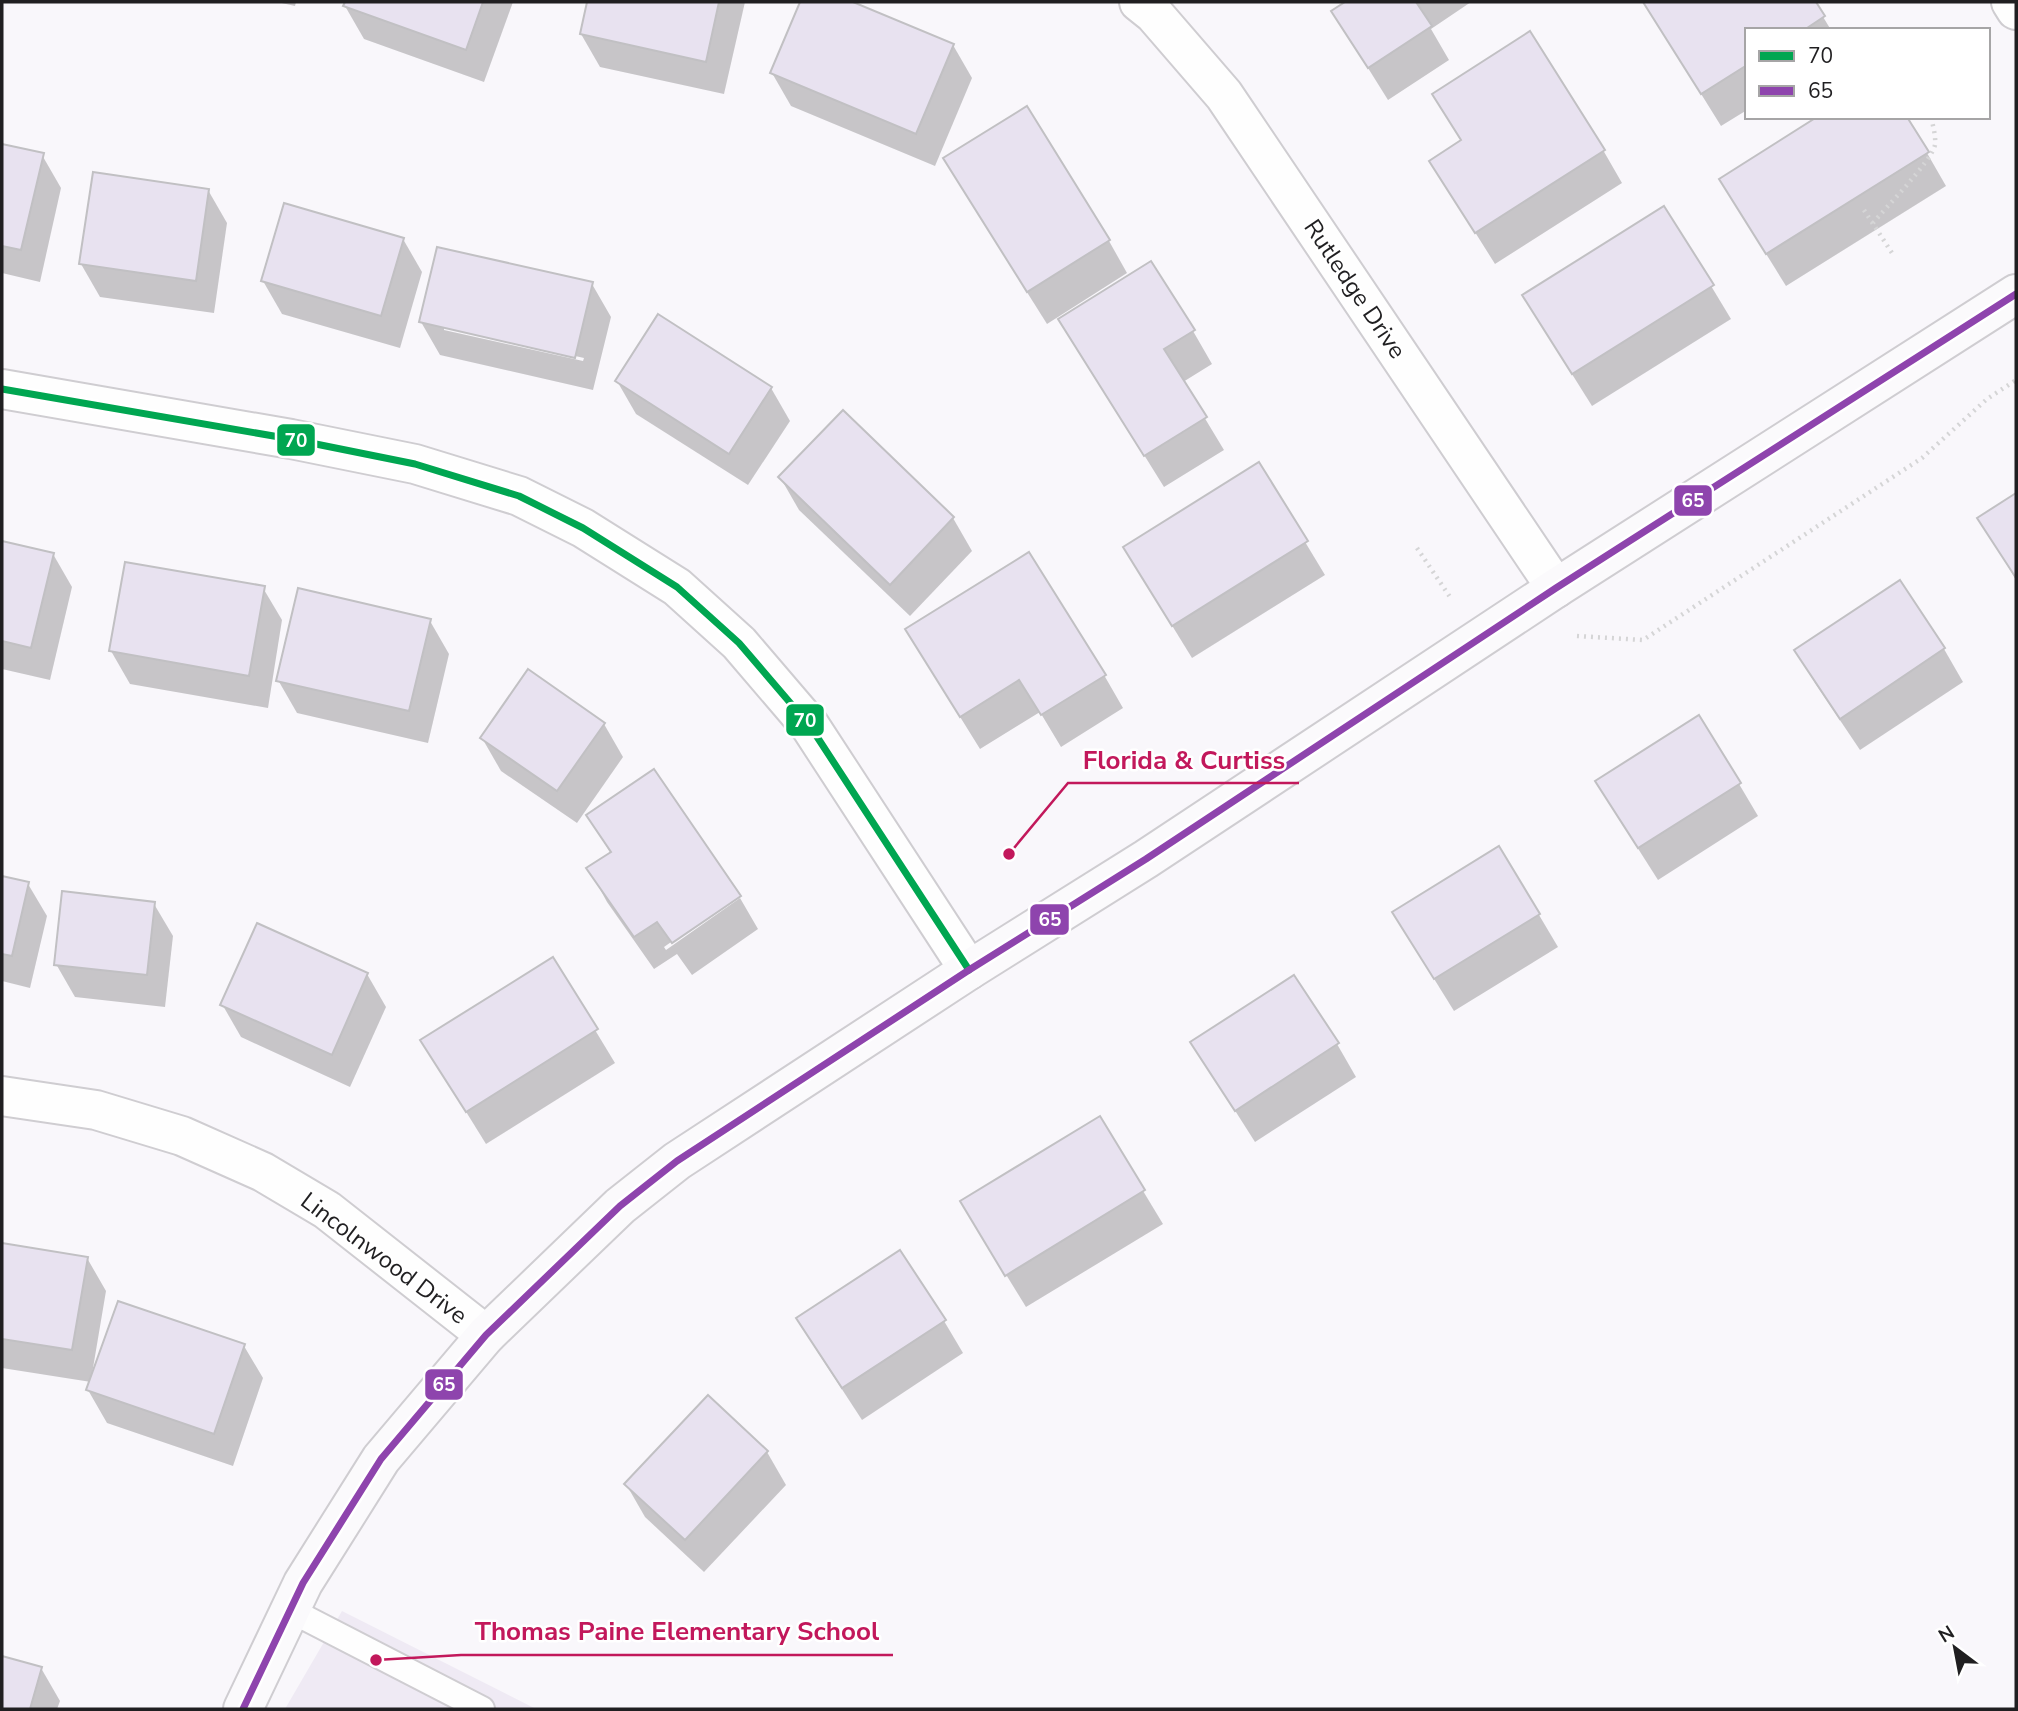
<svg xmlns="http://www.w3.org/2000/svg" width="2018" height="1711" viewBox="0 0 2018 1711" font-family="'Nunito Sans',sans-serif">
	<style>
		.built { fill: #efeaf4 }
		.shadow { fill: #0003; fill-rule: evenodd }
		.building { fill: #e8e2f0; stroke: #c1c0c3; stroke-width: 2 }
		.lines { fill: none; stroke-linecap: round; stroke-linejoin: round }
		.lane-casing { stroke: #cfcdd1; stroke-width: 28 }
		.street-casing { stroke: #cfcdd1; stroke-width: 42 }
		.secondary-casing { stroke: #cfcdd1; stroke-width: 42 }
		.path { stroke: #d5d5d6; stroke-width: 4.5; stroke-dasharray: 2 5; stroke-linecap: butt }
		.lane { stroke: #fefefe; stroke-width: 24 }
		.street { stroke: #fefefe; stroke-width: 38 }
		.secondary { stroke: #fbfafc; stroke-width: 38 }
		.bus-1-casing { stroke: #fff; stroke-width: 12 }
		.bus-2-casing { stroke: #fff; stroke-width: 12 }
		.bus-1 { stroke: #00a651; stroke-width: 7 }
		.bus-2 { stroke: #8e44ad; stroke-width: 7 }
		.labels { text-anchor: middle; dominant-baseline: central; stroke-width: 5; stroke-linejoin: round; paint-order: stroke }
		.street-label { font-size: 24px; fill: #201f21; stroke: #fff }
		.leader { fill: none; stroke: #c2185b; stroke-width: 2.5 }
		.callout-dot { fill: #c2185b; stroke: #fff; stroke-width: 2.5 }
		.callout-label { font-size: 26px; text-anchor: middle; font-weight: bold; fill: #c2185b; stroke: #fff; stroke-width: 5; stroke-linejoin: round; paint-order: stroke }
		.line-badge { stroke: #fff; stroke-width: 2.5 }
		.badge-label { font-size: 19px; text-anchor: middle; font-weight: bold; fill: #fff }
	</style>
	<rect width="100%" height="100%" fill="#f9f7fb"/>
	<polygon class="built" points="342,1611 536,1709 285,1709"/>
	<g class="shadow">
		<polygon points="277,2 296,2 295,6"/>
		<polygon points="347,2 513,2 484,82 364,39 345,6"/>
		<polygon points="588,2 745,2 724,94 600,67 581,34"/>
		<polygon points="802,2 849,2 953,45 972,78 935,166 791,106 772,73"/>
		<polygon points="1349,2 1471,2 1431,29 1449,60 1388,100 1333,12"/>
		<polygon points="1644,2 1814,2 1831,30 1747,30 1747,110 1721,126"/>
		<polygon points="1434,94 1603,150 1622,183 1495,264 1451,194 1462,141"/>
		<polygon points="2,146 42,155 61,188 40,282 2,273"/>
		<polygon points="1927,153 1946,186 1786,286 1740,212"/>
		<polygon points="208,190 227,223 214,313 100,297 81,264"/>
		<polygon points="964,192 1109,241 1127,273 1047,324"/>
		<polygon points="1664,208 1731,319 1592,406 1543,328"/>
		<polygon points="403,239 422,272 400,348 282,314 263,281"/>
		<path d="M592 284 611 317 593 390 440 355 421 322ZM444 326 584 358 583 361 444 330Z"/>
		<polygon points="1193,331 1212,364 1183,382 1224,450 1164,487 1080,352"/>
		<polygon points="617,381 771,388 790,421 748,485 636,414"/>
		<polygon points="1258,464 1325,575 1192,658 1144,580"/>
		<polygon points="780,477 953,518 972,551 910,616 799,510"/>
		<polygon points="2016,495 2016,580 1980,519"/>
		<polygon points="2,543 53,554 72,587 50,680 2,669"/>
		<polygon points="1900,583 1944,649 1963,682 1860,750 1815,683 1796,650"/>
		<polygon points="263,588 282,620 268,708 130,684 111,651"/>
		<polygon points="430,621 449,654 428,743 297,713 278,680"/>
		<polygon points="926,662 1104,675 1123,708 1061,747 1040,712 980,749"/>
		<polygon points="604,724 623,757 577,823 501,771 482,738"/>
		<polygon points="1739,784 1758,816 1658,880 1616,814"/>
		<polygon points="588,815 738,895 664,947 666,950 740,898 758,929 692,975 677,954 654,969 607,902 589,869 611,854"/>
		<polygon points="2,878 28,884 47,916 30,988 2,981"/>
		<polygon points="154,904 173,936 165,1007 75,997 56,964"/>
		<polygon points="1539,915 1558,947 1454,1011 1413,945"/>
		<polygon points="552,959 615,1063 486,1144 442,1073"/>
		<polygon points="367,974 386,1007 350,1087 241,1037 222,1004"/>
		<polygon points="1192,1043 1337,1044 1356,1077 1255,1142"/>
		<polygon points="1099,1118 1163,1224 1026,1307 981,1234"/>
		<polygon points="2,1245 87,1258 106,1291 92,1374 244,1346 263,1378 233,1466 107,1423 88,1390 91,1382 2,1368"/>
		<polygon points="798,1319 944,1321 963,1353 862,1420 817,1351"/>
		<polygon points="708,1398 767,1452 786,1485 704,1572 645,1517 626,1484"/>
		<polygon points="2,1658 41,1668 60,1701 57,1709 2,1709"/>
	</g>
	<g class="building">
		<polygon points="345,2 483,2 466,50 343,6"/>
		<polygon points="587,2 719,2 706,62 580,34"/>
		<polygon points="800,2 853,2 954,44 916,134 770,73"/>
		<polygon points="1345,2 1416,2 1432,26 1368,68 1331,11"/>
		<polygon points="1643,2 1816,2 1825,16 1804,30 1747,30 1747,65 1701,94"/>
		<polygon points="1530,31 1605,150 1475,233 1429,161 1461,140 1432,94"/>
		<polygon points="1027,106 1110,240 1027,292 943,158"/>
		<polygon points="1817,117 1907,117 1929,152 1766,254 1719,179"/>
		<polygon points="2,144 44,153 21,250 2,246"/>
		<polygon points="93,172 209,189 196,281 79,264"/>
		<polygon points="284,203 404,238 381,316 261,281"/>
		<polygon points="1664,206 1714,285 1572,374 1522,295"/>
		<polygon points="437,247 593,282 575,358 419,322"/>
		<polygon points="1151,261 1195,330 1164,349 1207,417 1144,456 1058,319"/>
		<polygon points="658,314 772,387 729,454 615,381"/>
		<polygon points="843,410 954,517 890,585 778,477"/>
		<polygon points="1259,462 1308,541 1172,626 1123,547"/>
		<polygon points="2016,493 2016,578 1977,518"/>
		<polygon points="2,541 54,553 31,648 2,641"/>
		<polygon points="1029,552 1106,675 1041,715 1019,680 960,717 905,629"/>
		<polygon points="125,562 265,586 249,676 109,651"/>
		<polygon points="1900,580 1945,648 1840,719 1794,650"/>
		<polygon points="298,588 431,619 409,711 276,681"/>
		<polygon points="528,669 605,723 557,791 480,738"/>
		<polygon points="1699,715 1741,783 1638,848 1595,781"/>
		<polygon points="654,769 741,896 672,943 657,922 634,937 586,868 611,852 586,815"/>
		<polygon points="1499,846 1540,914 1434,979 1392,912"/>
		<polygon points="2,876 29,882 12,956 2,954"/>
		<polygon points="62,891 155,902 147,975 54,965"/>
		<polygon points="257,923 368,973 332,1055 220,1005"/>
		<polygon points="553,957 598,1029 466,1112 420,1040"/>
		<polygon points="1294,975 1339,1043 1235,1111 1190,1042"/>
		<polygon points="1100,1116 1145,1190 1005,1276 960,1201"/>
		<polygon points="2,1243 88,1257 72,1350 2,1339"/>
		<polygon points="900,1250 946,1320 842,1388 796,1318"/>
		<polygon points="118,1301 245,1344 214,1434 86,1390"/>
		<polygon points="708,1395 768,1451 685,1540 624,1484"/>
		<polygon points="2,1656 42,1667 30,1709 2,1709"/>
	</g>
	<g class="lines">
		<g class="lane-casing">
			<polyline id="lane" points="290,1610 482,1709"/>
		</g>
		<g class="street-casing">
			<g id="street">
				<polyline points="1139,2 1154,14 1224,95 1556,588"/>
				<polyline points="2011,2 2016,10"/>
				<polyline points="2,389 291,439 415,464 519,496 583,528 677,587 739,643 810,726 969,970"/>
				<polyline points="2,1096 96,1110 182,1136 263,1172 327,1210 486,1335"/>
			</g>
		</g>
		<g class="secondary-casing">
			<polyline id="secondary" points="243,1709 303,1583 381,1459 486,1335 620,1206 677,1161 969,970 1146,859 1556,588 2016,294"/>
		</g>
		<g class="path">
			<polyline points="1864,210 1892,253"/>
			<path d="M1873 223C1886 207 1931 162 1935 145 1936 136 1933 126 1931 117"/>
			<polyline points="1417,548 1450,597"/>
			<polyline points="1577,636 1643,640 1922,458 1987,399 2016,380"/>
		</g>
		<use href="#lane" class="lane"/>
		<use href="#street" class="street"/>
		<use href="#secondary" class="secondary"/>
		<g class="bus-1-casing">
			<polyline id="bus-1" points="2,389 291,439 415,464 519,496 583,528 677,587 739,643 810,726 969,970"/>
		</g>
		<g class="bus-2-casing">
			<polyline id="bus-2" points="243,1709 303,1583 381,1459 486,1335 620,1206 677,1161 969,970 1146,859 1556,588 2016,294"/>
		</g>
		<use href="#bus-1" class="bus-1"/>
		<use href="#bus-2" class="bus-2"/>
	</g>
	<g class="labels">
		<g class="street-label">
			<text transform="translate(1355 289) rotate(56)">Rutledge Drive</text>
			<text transform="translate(384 1258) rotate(37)">Lincolnwood Drive</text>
		</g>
	</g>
	<path class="leader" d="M1009 854L1068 783H1299M376 1660L461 1655H893"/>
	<g class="callout-dot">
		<circle cx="1009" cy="854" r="7"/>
		<circle cx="376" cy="1660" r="7"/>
	</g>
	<g class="callout-label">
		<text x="1184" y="769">Florida &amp; Curtiss</text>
		<text x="677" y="1640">Thomas Paine Elementary School</text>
	</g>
	<g class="line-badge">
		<rect x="276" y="423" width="40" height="34" rx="7" fill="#00a651"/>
		<rect x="1673" y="484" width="40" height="33" rx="7" fill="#8e44ad"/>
		<rect x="785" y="703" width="40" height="34" rx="7" fill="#00a651"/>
		<rect x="1029" y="903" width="41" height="33" rx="7" fill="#8e44ad"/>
		<rect x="424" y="1368" width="40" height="33" rx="7" fill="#8e44ad"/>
	</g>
	<g class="badge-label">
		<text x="296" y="447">70</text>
		<text x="1693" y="507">65</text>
		<text x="805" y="727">70</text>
		<text x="1050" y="926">65</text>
		<text x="444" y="1391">65</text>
	</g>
	<rect width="2018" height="1711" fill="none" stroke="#201f21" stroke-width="7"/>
	<rect x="1745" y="28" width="245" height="91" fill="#ffffff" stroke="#a6a5a6" stroke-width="2"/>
	<rect x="1759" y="51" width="35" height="10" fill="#00a651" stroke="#a6a5a6" stroke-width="2"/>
	<text x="1808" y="63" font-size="21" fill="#201f21">70</text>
	<rect x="1759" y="86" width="35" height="10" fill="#8e44ad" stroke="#a6a5a6" stroke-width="2"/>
	<text x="1808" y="98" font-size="21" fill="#201f21">65</text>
	<g transform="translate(1955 1648) rotate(328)" stroke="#ffffff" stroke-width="5" paint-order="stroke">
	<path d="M0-5L12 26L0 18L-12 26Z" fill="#201f21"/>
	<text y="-10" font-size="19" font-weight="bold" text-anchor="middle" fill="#201f21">N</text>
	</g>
</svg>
